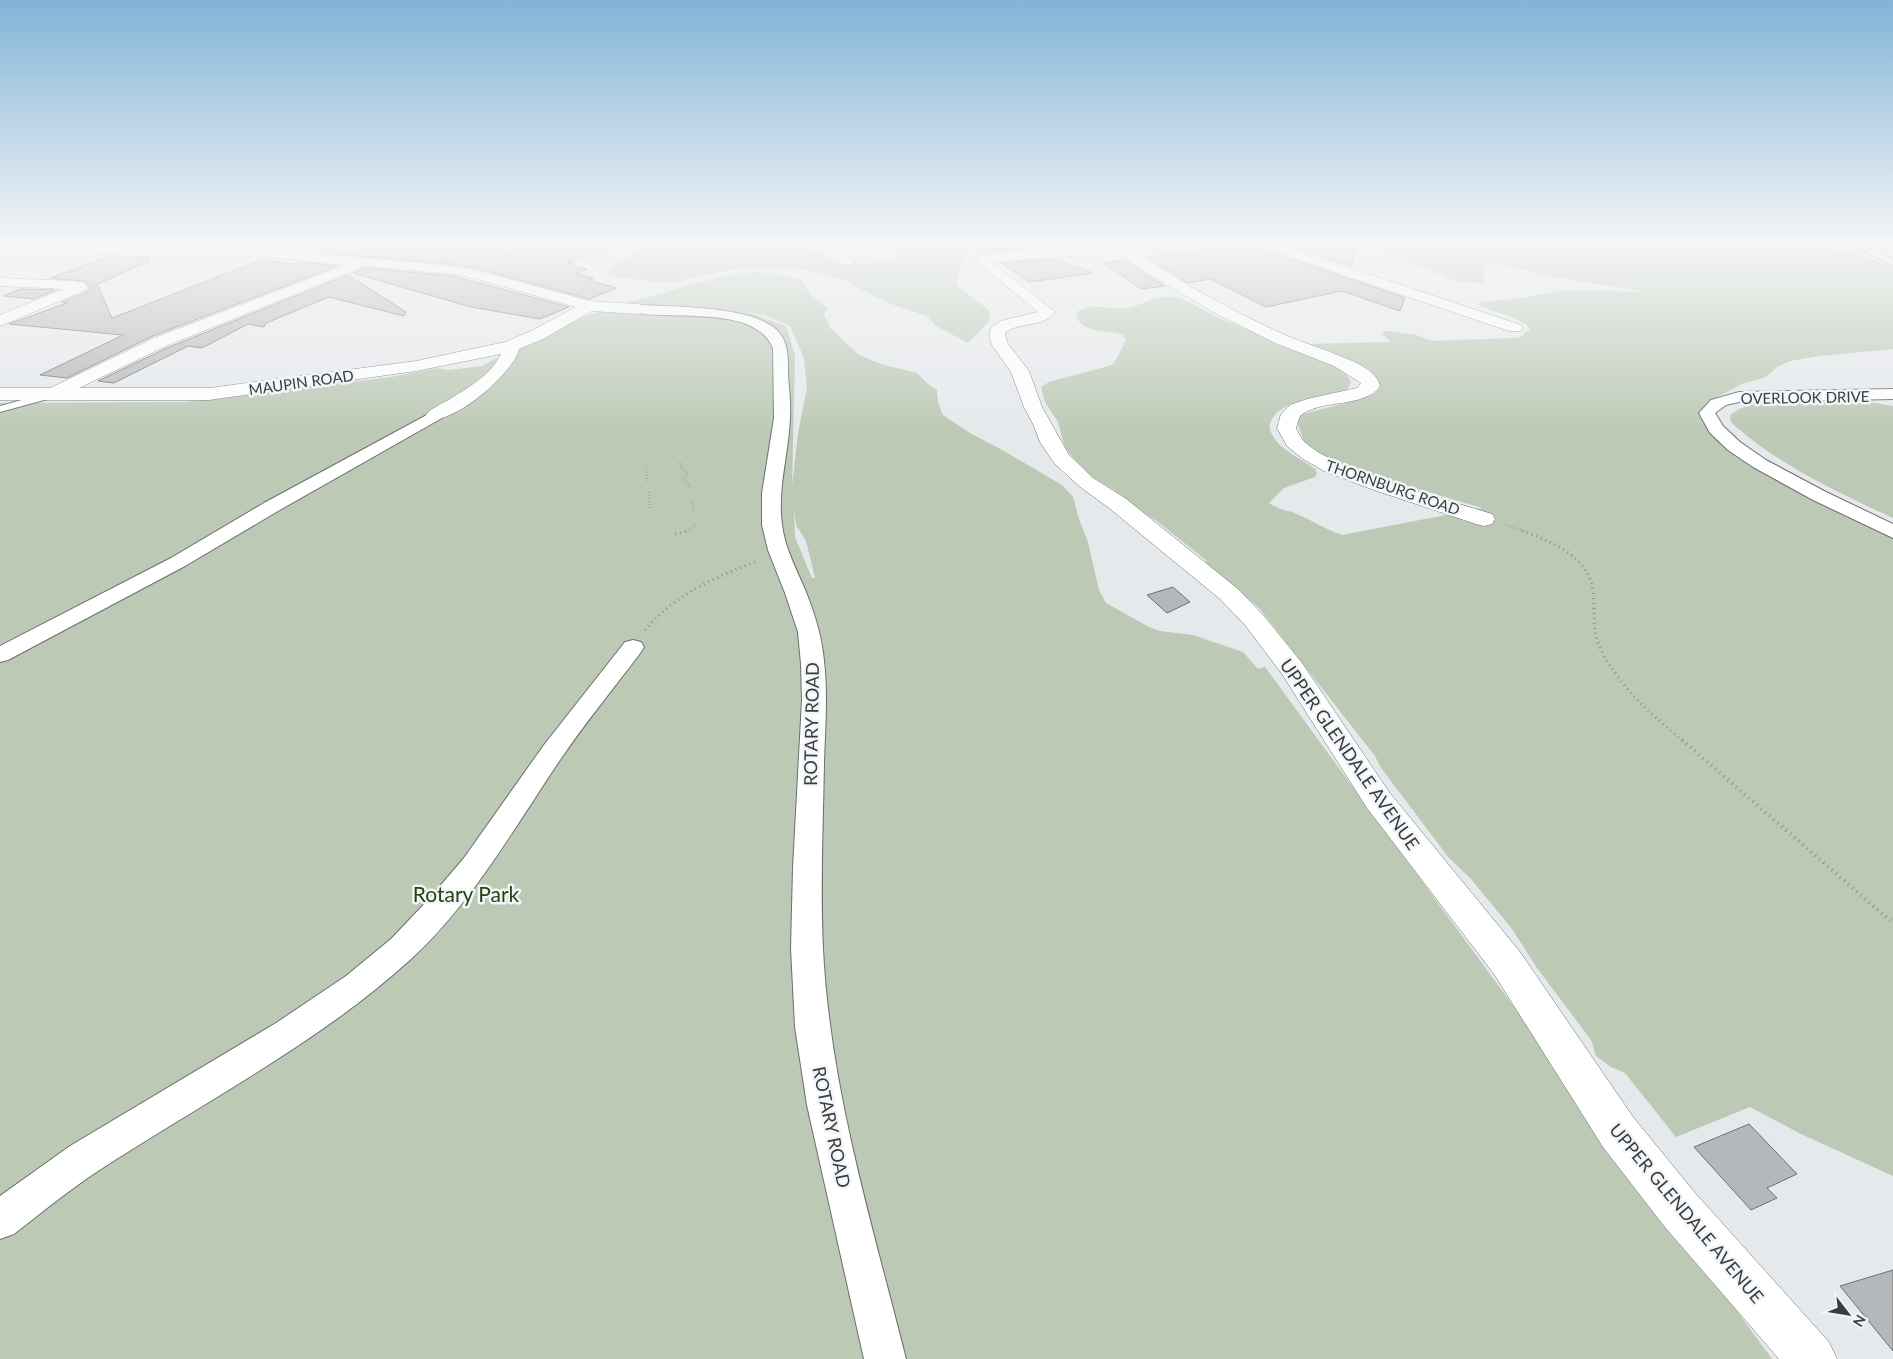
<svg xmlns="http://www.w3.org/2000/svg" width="1893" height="1359" viewBox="0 0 1893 1359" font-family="Lato,sans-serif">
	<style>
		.green { fill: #bcc9b5; fill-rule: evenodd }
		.building { fill: #b5b8ba; stroke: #6e7173 }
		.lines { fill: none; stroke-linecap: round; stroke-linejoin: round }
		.service-casing { stroke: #6b6e70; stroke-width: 2 }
		.pedestrian-casing { stroke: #6b6e70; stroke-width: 2 }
		.minor-casing { stroke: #6b6e70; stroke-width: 1 }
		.path-far2 { stroke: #8f9193; stroke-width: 2.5; stroke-dasharray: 0.5 2.5; stroke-linecap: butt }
		.path-far1 { stroke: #8f9193; stroke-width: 3; stroke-dasharray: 1 4; stroke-linecap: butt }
		.path { stroke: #8f9193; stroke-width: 4; stroke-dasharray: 1 4.5; stroke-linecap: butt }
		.service { fill: #fff; fill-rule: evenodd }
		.pedestrian { fill: #fff; fill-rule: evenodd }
		.minor { fill: #fff; fill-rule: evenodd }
		.labels { text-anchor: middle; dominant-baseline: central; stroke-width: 5; stroke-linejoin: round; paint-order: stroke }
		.far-street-label { font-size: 15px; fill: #3a3c3d; stroke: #f3f6f9 }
		.street-label { font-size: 18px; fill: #3a3c3d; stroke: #f3f6f9 }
		.near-park-label { font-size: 21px; fill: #274112; stroke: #f3f6f9 }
	</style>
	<rect width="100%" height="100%" fill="#e6e9ec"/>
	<g class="green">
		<polygon points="638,245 800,245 819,249 843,261 855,263 868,264 892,260 901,255 902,249 892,245 956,245 964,251 956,285 989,310 990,320 968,343 936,326 927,316 888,303 845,281 829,275 788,267 740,268 667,283 622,278 606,273 638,249"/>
		<path d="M1368 245H1815L1858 254 1893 267V349L1819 356 1790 361 1777 367 1766 377 1742 384 1716 398 1706 409 1763 462 1893 523V1176L1801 1134 1750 1107 1676 1137 1625 1073 1611 1067 1596 1056 1591 1040 1537 968 1512 929 1471 879 1449 858 1381 768 1375 756 1259 608 1203 562 1207 561 1158 522 1136 508 1114 490 1095 479 1075 460 1065 448 1058 422 1045 402 1041 387 1049 382 1112 365C1119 358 1120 349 1126 341L1123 335C1107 329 1078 334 1076 313 1089 302 1113 310 1128 308 1144 305 1155 294 1172 297 1188 299 1199 308 1213 315 1248 331 1284 342 1318 360 1326 364 1335 365 1342 370 1347 373 1348 378 1351 382 1349 387 1347 391 1341 393 1319 404 1284 396 1271 421 1267 427 1272 436 1277 442 1287 453 1303 460 1315 469L1317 473 1315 477 1284 488 1269 503C1279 510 1289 510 1299 515 1314 521 1326 530 1342 535L1482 508 1370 475 1340 464 1305 445 1295 416 1364 398 1374 394 1380 387 1377 379 1368 371 1305 344 1391 342 1383 335V332L1387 331 1416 335 1432 341 1512 338 1520 337 1530 329C1523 318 1493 312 1480 306L1478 304 1480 302 1522 298 1563 290 1649 292 1547 276 1497 263 1483 266 1485 283H1472L1451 280 1386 250Z"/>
		<path d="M751 272 774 273 801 280 810 294 827 308 824 315 831 329 859 355 884 365 917 373 929 385 937 390 938 402 943 415 970 433 1004 451 1062 485 1073 497 1079 519 1088 542 1099 590 1106 603 1149 627 1160 631 1193 635 1243 652 1258 669 1265 667 1772 1359H0V403L184 402 391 377 437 368 448 370 482 366 547 332 592 314 625 305 623 304 627 302C668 294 710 276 751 272ZM748 312 764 315 790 326 804 358 807 388 798 433 792 486 795 355 786 326ZM794 509 796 525 806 541 815 578H812L795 537Z"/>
		<path d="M1807 402 1875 403 1893 406V518C1840 494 1773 462 1731 422L1730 416C1745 399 1784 403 1807 402Z"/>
	</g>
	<g class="building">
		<polygon points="346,245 355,248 363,245 456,245 512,252 513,245 609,245 609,247 568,262 574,263 569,265 587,269 576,274 594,278 588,280 617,288 589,299 480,269 453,264 325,253"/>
		<polygon points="977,245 1012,245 1024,249 987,252"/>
		<polygon points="1251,245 1271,254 1274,253 1405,298 1400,311 1342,291 1266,307 1211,279 1188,283 1147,257"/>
		<polygon points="1314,245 1340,245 1356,251 1351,266 1297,248"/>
		<polygon points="110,256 148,257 150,261 97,284 112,318 261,260 292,264 298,262 337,266 153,336 67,378 40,375 123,335 9,324 67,303 62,302 87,292 90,287 85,281 50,278"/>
		<polygon points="1054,259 1093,273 1029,282 1002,263"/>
		<polygon points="1125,260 1153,279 1165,286 1141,289 1104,263"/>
		<polygon points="365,268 453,276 569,307 540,319 471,307 353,273"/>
		<polygon points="348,275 406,312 404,316 329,297 266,323 264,327 248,324 202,348 188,346 114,383 98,381 167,348"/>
		<polygon points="21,289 55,290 34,299 3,296"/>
		<polygon points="1173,587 1190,602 1167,613 1147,595"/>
		<polygon points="1749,1124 1797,1174 1767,1188 1777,1198 1751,1210 1694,1147"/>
		<polygon points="1893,1270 1893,1351 1840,1286"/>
	</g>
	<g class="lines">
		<g class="service-casing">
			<g id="service">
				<polygon points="1851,245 1861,245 1893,259 1893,265"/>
				<polygon points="51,392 55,393 56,395 55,397 0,412 0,406"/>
			</g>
		</g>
		<g class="pedestrian-casing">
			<g id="pedestrian">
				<path d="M638 305C672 307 761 305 781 335 789 347 788 362 788 375 789 389 791 404 790 417 789 453 777 488 782 525 785 549 797 570 806 592 815 615 822 637 824 661 828 695 825 729 824 763 823 825 820 887 823 949 830 1089 872 1224 906 1359H864L807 1105 795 1027 791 948 793 868 802 700 801 664 798 632 785 593 768 550 762 525V493L774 418 773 348C755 304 671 321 633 312L631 309 633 306Z"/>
				<polygon points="1893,389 1893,399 1739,402 1726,405 1715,413 1723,426 1740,442 1766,460 1826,492 1893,524 1893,538 1813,500 1753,467 1728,450 1710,433 1699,413 1711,400 1739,392"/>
				<polygon points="436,410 442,412 444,415 442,418 278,511 185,566 8,660 0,662 0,646 171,558 264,503"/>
				<path d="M633 640 641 642 644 647 641 652C614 688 585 723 560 760 514 828 472 903 411 959 318 1044 203 1102 98 1171 69 1190 41 1213 14 1234L0 1239V1196L70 1146 276 1023 346 976 391 939 429 899 464 858 544 745 625 642Z"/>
			</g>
		</g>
		<g class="minor-casing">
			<g id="minor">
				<path d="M0 245 275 250 453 266 480 271 590 301 638 304 644 306 646 309 644 312 638 314 592 311 543 339 519 349C514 373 453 425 429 419L426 415 429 411C451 398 490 379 501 354L416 371 209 400H0V388H50L154 338 345 265 275 258 0 252ZM365 266 453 274 473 278 576 307 531 331 505 342 416 361 209 388H79L166 346Z"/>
				<polygon points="806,245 823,245 852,258 854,261 852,264 842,264 808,248"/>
				<path d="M1113 245H1180L1178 248 1173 249 1135 251C1182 284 1233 311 1285 335 1304 343 1324 349 1342 357 1356 362 1377 371 1380 386 1364 409 1321 398 1300 416L1296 428C1298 432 1300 436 1302 439 1328 470 1450 500 1492 514L1495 519 1492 524 1484 526 1476 524 1371 489 1324 471 1303 459 1287 446 1277 428 1281 414 1290 405 1307 399 1357 388 1361 383 1334 366 1275 343 1213 312 1154 277 1118 253 992 262 1055 312C1044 328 1020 321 1005 333L1008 344 1029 371 1042 407 1069 455 1093 478 1125 498 1238 589 1263 615 1302 663 1389 792 1520 952 1633 1117 1696 1194 1829 1342 1837 1359H1779L1664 1226 1603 1147 1494 974 1367 808 1282 674 1245 625 1220 599 1109 508 1079 486 1054 463 1040 442 1033 424 1024 407 1011 372 992 345 989 336 991 328 1000 321 1038 312 977 262 980 256 998 252Z"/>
				<polygon points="1262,245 1281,245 1521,325 1523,328 1521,331 1509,331 1264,248"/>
				<polygon points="0,278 75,281 85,283 88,287 86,290 0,326 0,315 63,289 0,286"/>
			</g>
		</g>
		<g class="path-far2">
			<polyline points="680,463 682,468 688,473 682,479 690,485 690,489"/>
			<polyline points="646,466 648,483"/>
			<polyline points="649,492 650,510"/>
			<polyline points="691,500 694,511"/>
			<polyline points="1506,525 1526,532"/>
			<polyline points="686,532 695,526 694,522"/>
		</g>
		<g class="path-far1">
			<path d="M1522 531C1551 541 1590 557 1593 592 1595 611 1592 630 1600 648 1619 687 1651 714 1683 741"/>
			<polyline points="675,534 688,531"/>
			<path d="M645 630C675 594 715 577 758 561"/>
		</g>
		<polyline class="path" points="1682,740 1893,923"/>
		<use href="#service" class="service"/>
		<use href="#pedestrian" class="pedestrian"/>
		<use href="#minor" class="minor"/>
	</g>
	<linearGradient id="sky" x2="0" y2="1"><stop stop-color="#81b3d6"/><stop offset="0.56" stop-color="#f4f5f6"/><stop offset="1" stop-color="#f4f5f6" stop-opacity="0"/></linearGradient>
	<rect width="1893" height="435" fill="url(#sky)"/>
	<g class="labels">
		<g class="far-street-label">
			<text transform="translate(301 382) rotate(-8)">MAUPIN ROAD</text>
			<text transform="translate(1805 397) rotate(-1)">OVERLOOK DRIVE</text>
			<text transform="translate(1393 487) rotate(19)">THORNBURG ROAD</text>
		</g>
		<g class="street-label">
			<text transform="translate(811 724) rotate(-89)">ROTARY ROAD</text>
			<text transform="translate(1350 754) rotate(55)">UPPER GLENDALE AVENUE</text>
			<text transform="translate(832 1127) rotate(78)">ROTARY ROAD</text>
			<text transform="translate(1687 1213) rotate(50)">UPPER GLENDALE AVENUE</text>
		</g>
		<g class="near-park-label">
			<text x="466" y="893">Rotary Park</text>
		</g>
	</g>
	<g transform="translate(1848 1314) rotate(121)" stroke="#f3f6f9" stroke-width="4" paint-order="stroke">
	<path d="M0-4L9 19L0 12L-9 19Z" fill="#3a3c3d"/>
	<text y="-8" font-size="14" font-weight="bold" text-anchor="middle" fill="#3a3c3d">N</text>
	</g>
</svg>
